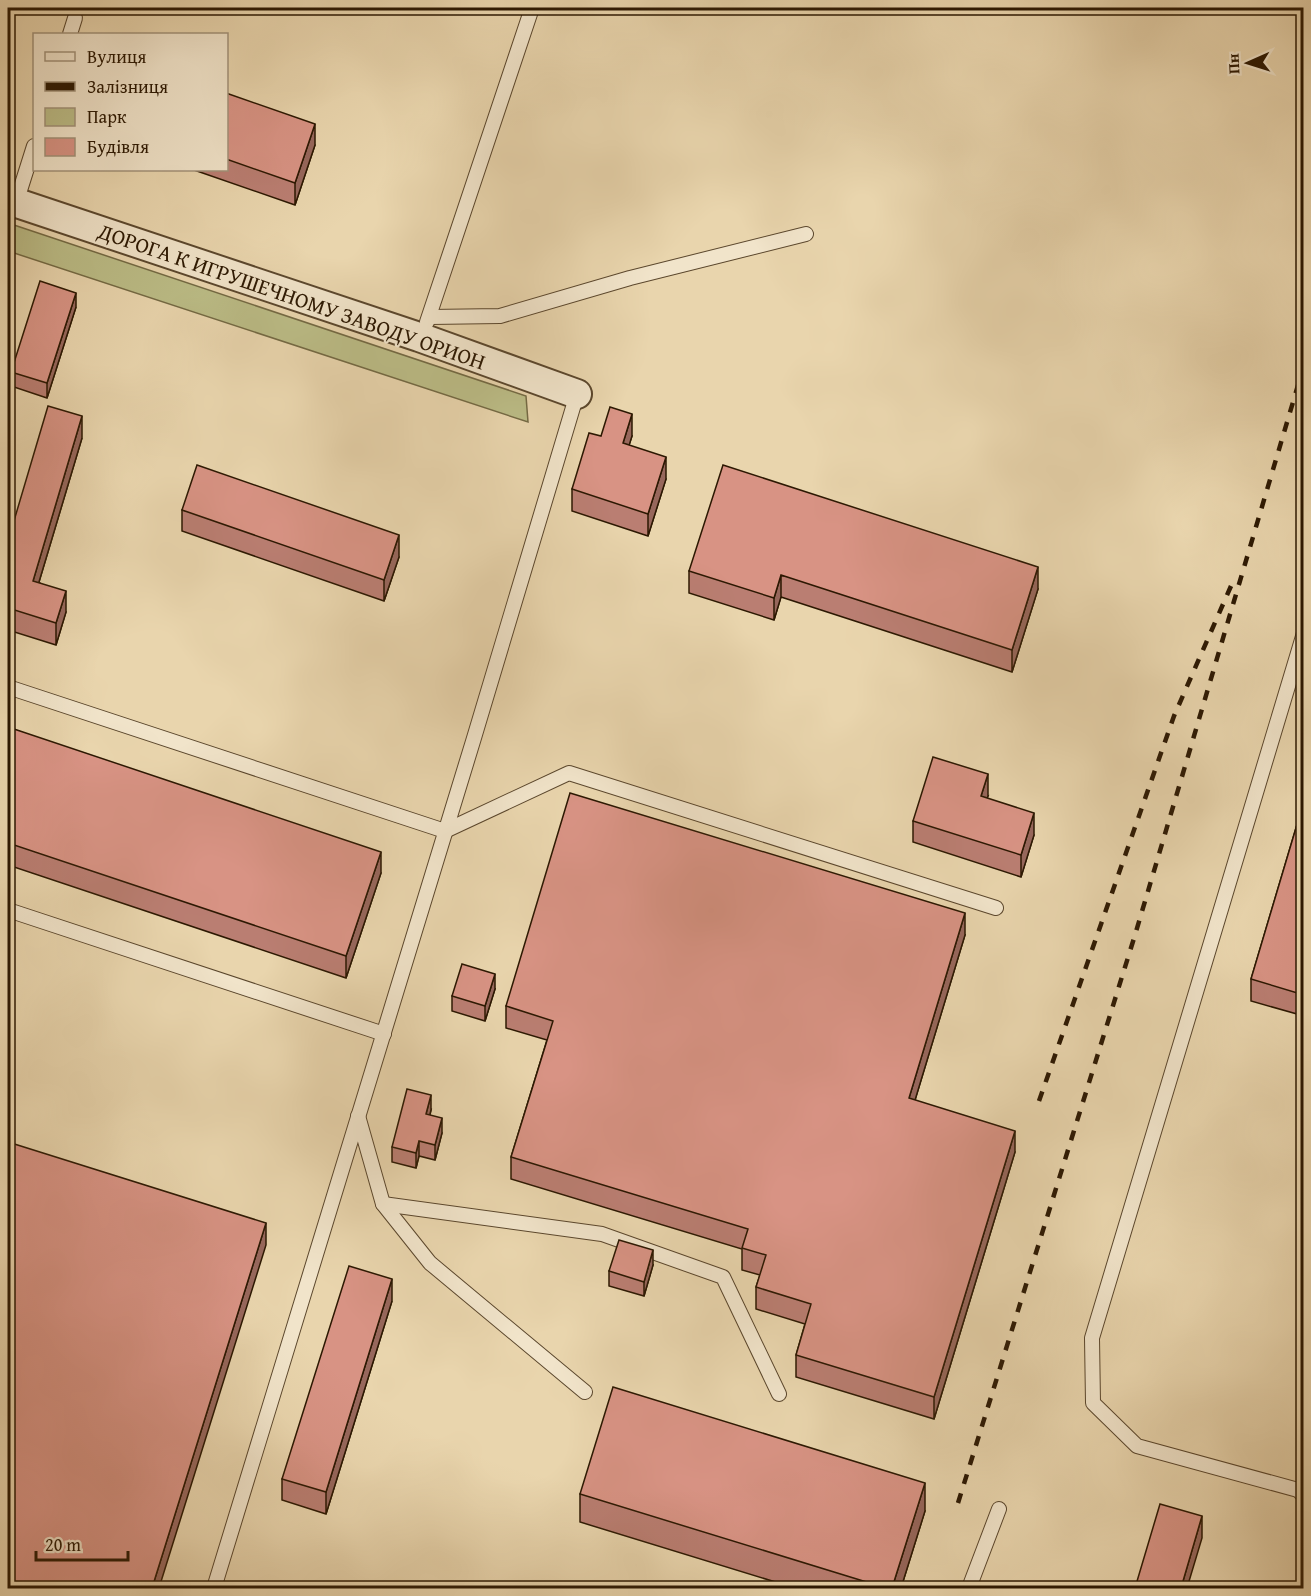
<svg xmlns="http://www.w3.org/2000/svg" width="1311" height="1596" viewBox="0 0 1311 1596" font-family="'Gentium Book Plus',serif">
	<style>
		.green { fill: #bbbc86; stroke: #746a44; stroke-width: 1.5 }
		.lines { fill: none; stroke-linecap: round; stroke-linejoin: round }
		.service-casing { stroke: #5b472d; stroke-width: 16 }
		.minor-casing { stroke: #5b472d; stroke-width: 32 }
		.service { stroke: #f1e4ca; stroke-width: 14 }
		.minor { stroke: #f1e4ca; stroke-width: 28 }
		.rail { stroke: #2c1802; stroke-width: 4.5; stroke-dasharray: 10 10; stroke-linecap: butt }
		.wall { fill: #ba7e72; stroke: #2c1802; stroke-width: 1.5 }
		.shaded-wall { fill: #97675c; stroke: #2c1802; stroke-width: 1.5 }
		.building { fill: #d89384; stroke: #2c1802; stroke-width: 1.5 }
		.labels { text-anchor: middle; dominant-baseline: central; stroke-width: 4.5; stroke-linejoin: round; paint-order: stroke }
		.street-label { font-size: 22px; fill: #2c1802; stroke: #f1e4ca }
	</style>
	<rect width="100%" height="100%" fill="#e9d5ad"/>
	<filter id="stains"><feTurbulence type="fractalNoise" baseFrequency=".00333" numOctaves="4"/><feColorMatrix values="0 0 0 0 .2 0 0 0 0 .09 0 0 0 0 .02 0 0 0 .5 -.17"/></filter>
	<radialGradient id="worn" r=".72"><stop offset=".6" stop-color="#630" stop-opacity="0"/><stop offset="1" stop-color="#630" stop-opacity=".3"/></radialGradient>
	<polygon class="green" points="8,223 526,396 528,422 8,251"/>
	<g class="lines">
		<g class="service-casing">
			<g id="service">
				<polyline points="70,34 75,18"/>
				<polyline points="16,203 34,146"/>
				<polyline points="430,317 500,316 630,278 806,234"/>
				<polyline points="427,322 532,8"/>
				<polyline points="1304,633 1092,1338 1093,1403 1137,1446 1298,1490 1304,1496"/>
				<polyline points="8,687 445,831 569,773 996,908"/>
				<polyline points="8,910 384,1034"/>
				<polyline points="358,1116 383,1204 430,1263 585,1392"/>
				<polyline points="383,1204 602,1234 723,1277 779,1394"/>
				<polyline points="214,1588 474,738 577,394"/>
				<polyline points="969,1588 999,1509"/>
			</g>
		</g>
		<g class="minor-casing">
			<polyline id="minor" points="8,200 419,337 577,394"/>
		</g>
		<use href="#service" class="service"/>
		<use href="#minor" class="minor"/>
		<g class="rail">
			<polyline points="1039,1101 1174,716 1231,586"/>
			<polyline points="958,1503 1135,935 1304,365"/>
		</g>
	</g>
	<g class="wall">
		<polygon points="226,93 315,145 295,205 194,170 226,170"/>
		<polygon points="76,307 47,398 11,386 11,372"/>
		<polygon points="601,436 632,436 629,445 666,479 648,536 572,511 572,489"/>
		<polygon points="82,438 39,582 66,612 56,645 8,630 8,541"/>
		<polygon points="182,510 399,557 384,601 182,531"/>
		<polygon points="689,571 1038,589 1012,672 781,597 774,620 689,593"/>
		<polygon points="8,727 381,873 346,978 8,865"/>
		<polygon points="988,796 987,798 1034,835 1021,877 913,842 913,821"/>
		<polygon points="1304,801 1304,1016 1251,1001 1251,979"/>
		<polygon points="965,935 915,1100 1015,1152 934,1419 796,1377 796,1355 805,1324 756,1309 756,1287 760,1275 742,1270 742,1249 511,1179 511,1157 547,1040 506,1028 506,1006"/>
		<polygon points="495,989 485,1021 452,1011 452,996"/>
		<polygon points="431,1110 430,1115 442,1133 435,1160 419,1156 416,1168 392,1162 392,1147"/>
		<polygon points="653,1265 644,1296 609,1286 609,1271"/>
		<polygon points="392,1301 326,1514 282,1500 282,1479"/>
		<polygon points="580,1494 925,1511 901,1588 795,1588 580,1522"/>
	</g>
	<g class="shaded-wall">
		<polygon points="11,25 11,47 8,58 8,36"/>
		<polygon points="315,124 315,145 295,205 295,183"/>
		<polygon points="76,293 76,307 47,398 47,383"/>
		<polygon points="632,414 632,436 623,465 623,443"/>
		<polygon points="82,416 82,438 33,602 33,581"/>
		<polygon points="666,457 666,479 648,536 648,514"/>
		<polygon points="399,535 399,557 384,601 384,580"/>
		<polygon points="1038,567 1038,589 1012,672 1012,650"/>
		<polygon points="781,575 781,597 774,620 774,598"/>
		<polygon points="66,591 66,612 56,645 56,623"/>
		<polygon points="988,774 988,796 981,818 981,796"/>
		<polygon points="1034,813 1034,835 1021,877 1021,855"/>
		<polygon points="381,852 381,873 346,978 346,956"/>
		<polygon points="965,913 965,935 909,1120 909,1098"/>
		<polygon points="495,974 495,989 485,1021 485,1006"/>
		<polygon points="431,1095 431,1110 426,1129 426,1114"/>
		<polygon points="442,1118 442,1133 435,1160 435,1145"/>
		<polygon points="1015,1131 1015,1152 934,1419 934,1397"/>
		<polygon points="419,1141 419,1156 416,1168 416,1153"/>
		<polygon points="266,1223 266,1245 159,1588 152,1588"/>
		<polygon points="653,1250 653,1265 644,1296 644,1282"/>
		<polygon points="392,1279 392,1301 326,1514 326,1492"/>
		<polygon points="925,1483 925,1511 901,1588 892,1588"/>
		<polygon points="1202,1516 1202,1538 1187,1588 1181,1588"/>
	</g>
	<g class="building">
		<polygon points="8,24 11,25 8,36"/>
		<polygon points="226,93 315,124 295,183 226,159"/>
		<polygon points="40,281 76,293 47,383 11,372"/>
		<polygon points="48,406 82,416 33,581 66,591 56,623 8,608 8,541"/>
		<polygon points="610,407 632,414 623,443 666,457 648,514 572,489 589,433 601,436"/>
		<polygon points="197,465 399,535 384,580 182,510"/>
		<polygon points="723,465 1038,567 1012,650 781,575 774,598 689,571"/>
		<polygon points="8,727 381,852 346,956 8,843"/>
		<polygon points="933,757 988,774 981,796 1034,813 1021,855 913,821"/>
		<polygon points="570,793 965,913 909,1098 1015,1131 934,1397 796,1355 811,1304 756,1287 766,1255 742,1248 748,1229 511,1157 553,1021 506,1006"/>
		<polygon points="1304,801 1304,995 1251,979"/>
		<polygon points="462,964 495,974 485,1006 452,996"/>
		<polygon points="407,1089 431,1095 426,1114 442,1118 435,1145 419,1141 416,1153 392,1147"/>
		<polygon points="8,1142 266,1223 152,1588 8,1588"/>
		<polygon points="619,1240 653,1250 644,1282 609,1271"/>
		<polygon points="349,1266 392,1279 326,1492 282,1479"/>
		<polygon points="613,1387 925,1483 892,1588 886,1588 580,1494"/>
		<polygon points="1160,1504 1202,1516 1181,1588 1135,1588"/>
	</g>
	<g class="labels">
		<g class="street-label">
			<text transform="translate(292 296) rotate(19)">ДОРОГА К ИГРУШЕЧНОМУ ЗАВОДУ ОРИОН</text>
		</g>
	</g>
	<rect width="1311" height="1596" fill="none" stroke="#e9d5ad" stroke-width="30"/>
	<rect x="9" y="9" width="1293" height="1578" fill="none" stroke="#2c1802" stroke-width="3"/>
	<rect x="15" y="15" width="1281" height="1566" fill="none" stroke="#2c1802" stroke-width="1.5"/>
	<rect x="33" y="33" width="195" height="138" fill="#f1e4ca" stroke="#a2927a" stroke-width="1.5"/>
	<rect x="45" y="52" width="30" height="9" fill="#f1e4ca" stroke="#a2927a" stroke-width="1.5"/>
	<text x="87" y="63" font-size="18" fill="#2c1802">Вулиця</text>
	<rect x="45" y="82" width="30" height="9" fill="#2c1802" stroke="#a2927a" stroke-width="1.5"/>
	<text x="87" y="93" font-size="18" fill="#2c1802">Залізниця</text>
	<rect x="45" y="108" width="30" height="18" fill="#bbbc86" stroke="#a2927a" stroke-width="1.5"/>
	<text x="87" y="123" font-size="18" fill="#2c1802">Парк</text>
	<rect x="45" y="138" width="30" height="18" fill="#d89384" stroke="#a2927a" stroke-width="1.5"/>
	<text x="87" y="153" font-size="18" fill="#2c1802">Будівля</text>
	<g transform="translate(1248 63) rotate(267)" stroke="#f1e4ca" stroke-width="4.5" paint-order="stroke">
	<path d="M0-4.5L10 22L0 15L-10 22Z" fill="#2c1802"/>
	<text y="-9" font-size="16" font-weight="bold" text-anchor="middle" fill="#2c1802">Пн</text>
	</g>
	<path d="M36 1551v9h92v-9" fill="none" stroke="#2c1802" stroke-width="3"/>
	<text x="45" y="1551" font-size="18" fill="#2c1802" stroke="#f1e4ca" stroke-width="4.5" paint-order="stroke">20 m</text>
	<rect width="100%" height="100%" filter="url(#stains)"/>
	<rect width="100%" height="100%" fill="url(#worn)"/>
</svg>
